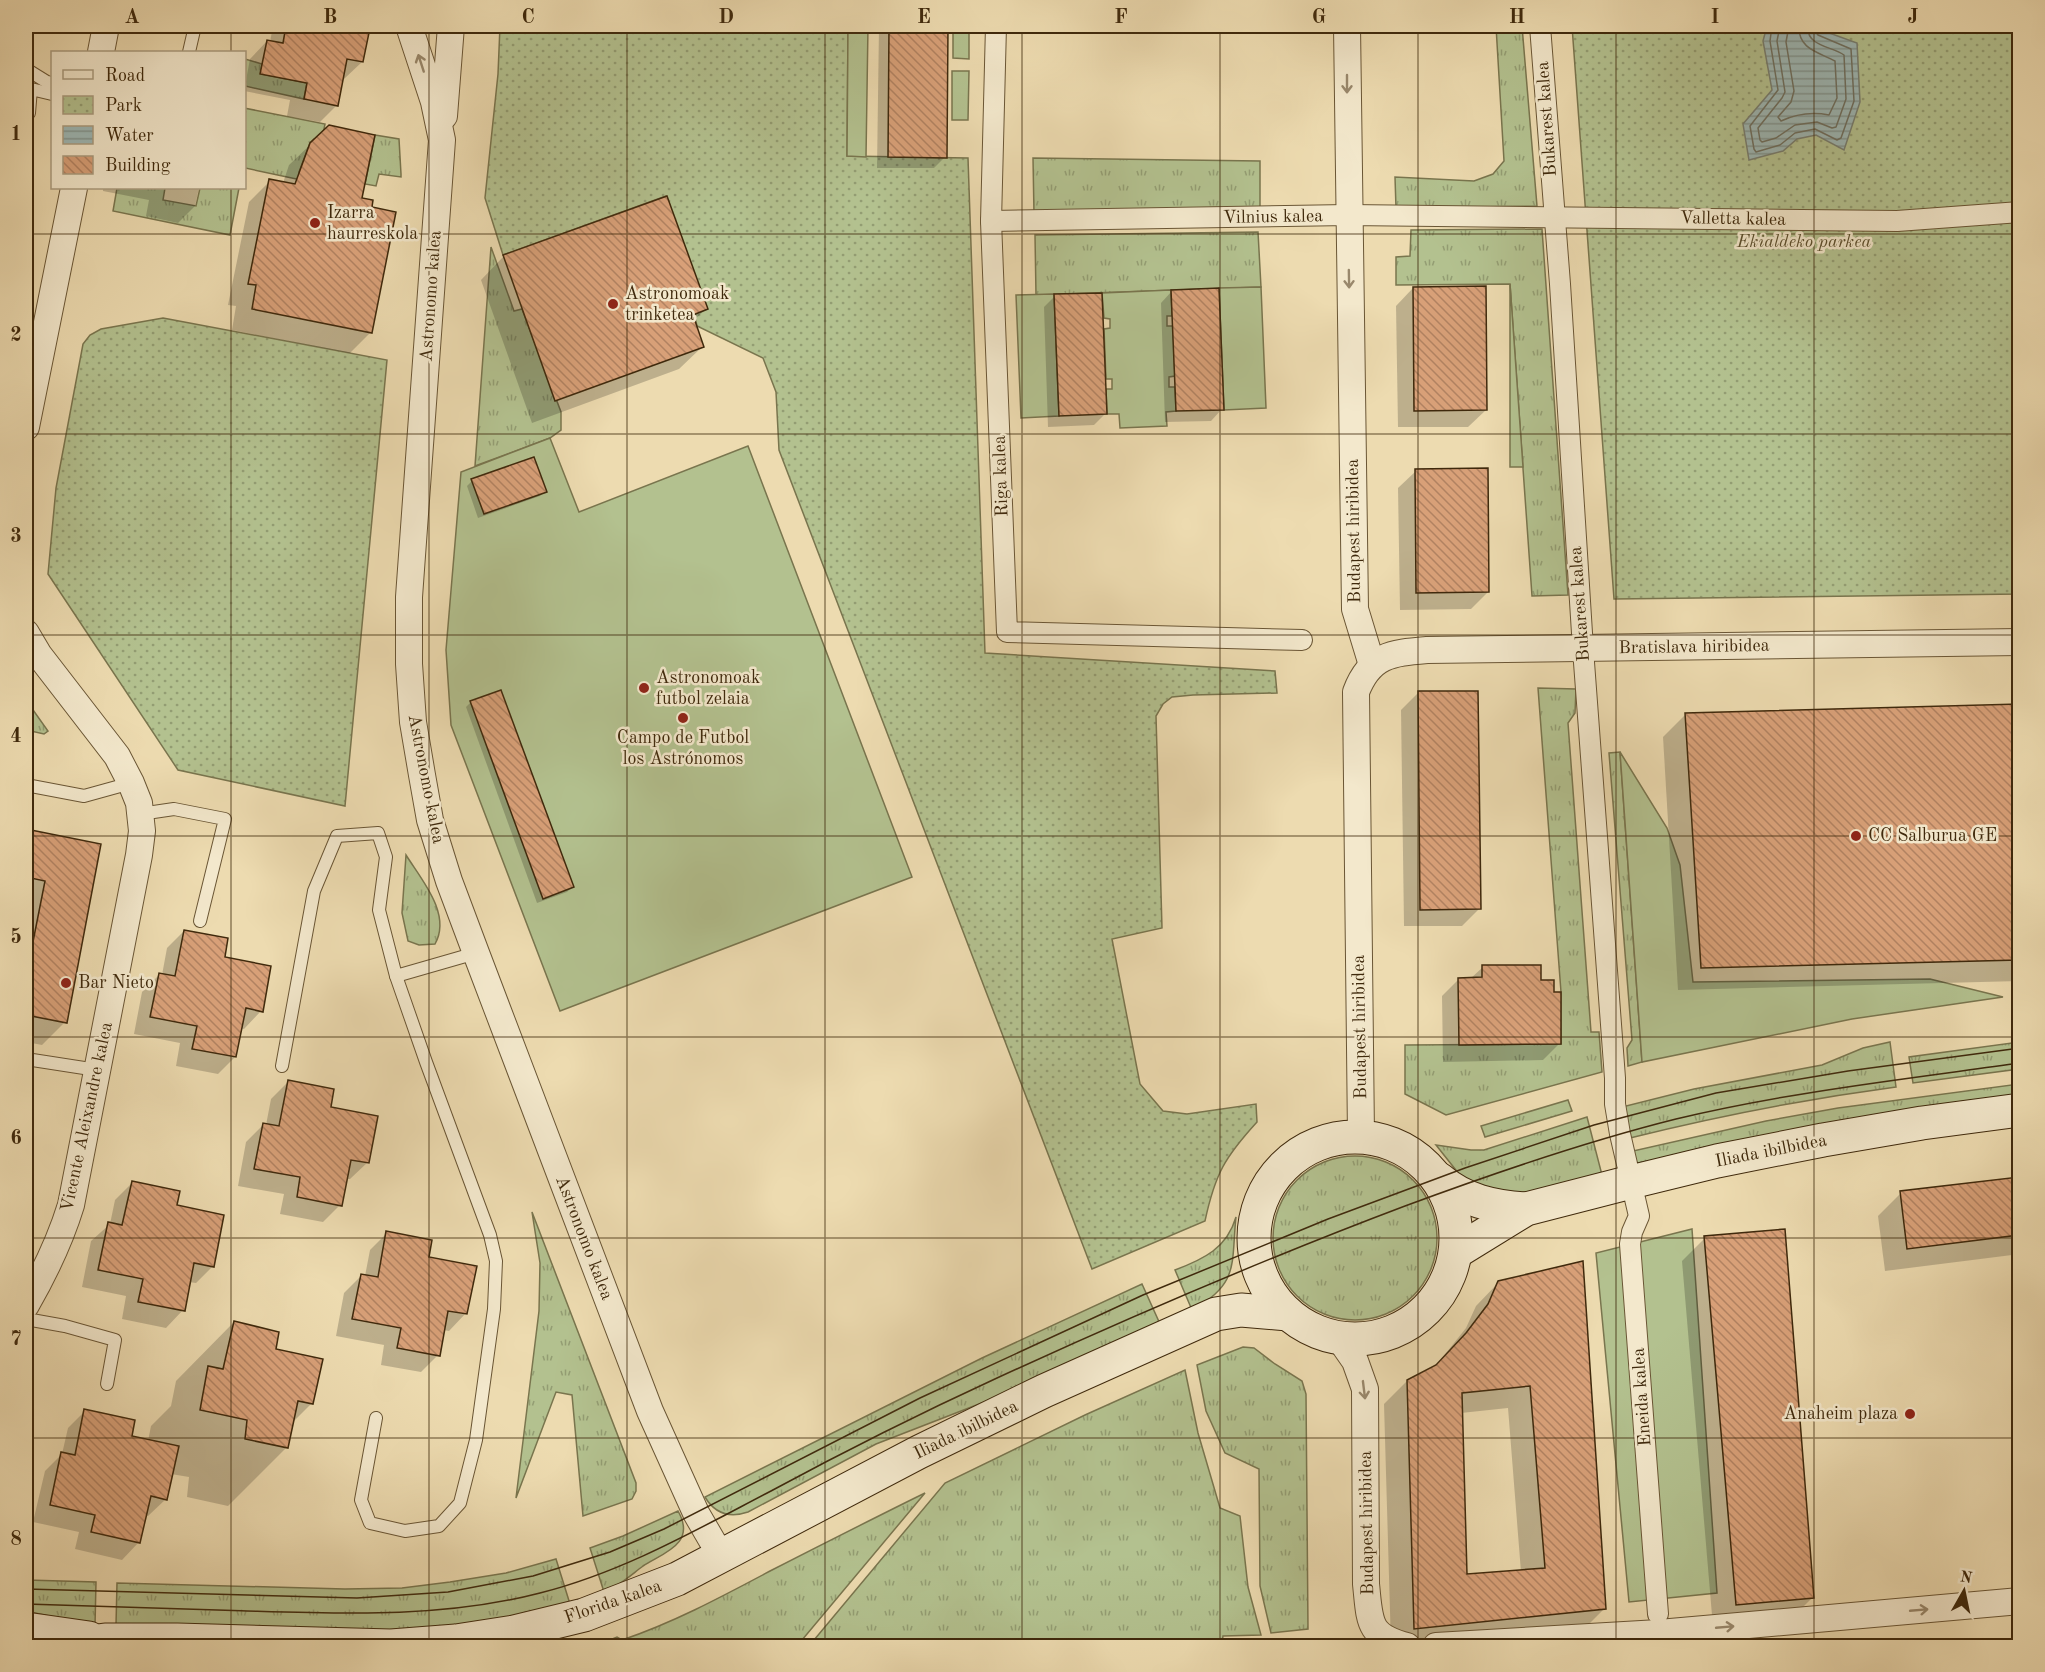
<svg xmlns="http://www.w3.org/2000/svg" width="2045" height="1672" viewBox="0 0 2045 1672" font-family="'Old Standard TT',serif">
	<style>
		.grass { fill: url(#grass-tufts); stroke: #79754e; stroke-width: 1.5 }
		.park { fill: url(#park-dots); stroke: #79754e; stroke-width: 1.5 }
		.garden { fill: #b3c18f; stroke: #79754e; stroke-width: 1.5 }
		.water { fill: url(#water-rules); stroke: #777f72; stroke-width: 1.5 }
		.shadow { fill: #0003; fill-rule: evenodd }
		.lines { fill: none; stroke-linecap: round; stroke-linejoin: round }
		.shore { stroke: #6e7061; stroke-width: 1.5 }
		.building { fill: url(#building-back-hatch); stroke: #3f290c; stroke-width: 1.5; fill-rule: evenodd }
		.service-casing { stroke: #6a5635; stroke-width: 14 }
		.pedestrian-casing { stroke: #6a5635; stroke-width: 22 }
		.minor-casing { stroke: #6a5635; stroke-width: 28 }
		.secondary-casing { stroke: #3f290c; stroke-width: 35 }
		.service { stroke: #f3e8cc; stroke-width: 12 }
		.pedestrian { stroke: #f3e8cc; stroke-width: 20 }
		.minor { stroke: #f3e8cc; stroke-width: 26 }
		.secondary { stroke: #f3e8cc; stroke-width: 33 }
		.tram { stroke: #3f290c; stroke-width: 1.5 }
		.oneway { stroke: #99886c }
		.grid { fill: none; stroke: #3f290c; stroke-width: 1.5; stroke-opacity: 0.55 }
		.poi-dot { fill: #8f2418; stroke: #f3e8cc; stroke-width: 2 }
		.labels { text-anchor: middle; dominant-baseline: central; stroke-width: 5; stroke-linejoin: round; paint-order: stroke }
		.street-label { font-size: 18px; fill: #3f290c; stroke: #f3e8cc }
		.poi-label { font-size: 18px; fill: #3f290c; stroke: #f3e8cc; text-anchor: start }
		.park-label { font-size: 18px; font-style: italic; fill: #5c4f2d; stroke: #f3e8cc }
		.neatline { fill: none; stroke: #3f290c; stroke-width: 2 }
		.grid-label { font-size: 20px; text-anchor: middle; font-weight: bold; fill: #3f290c }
	</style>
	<defs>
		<pattern id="grass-tufts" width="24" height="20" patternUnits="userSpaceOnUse" patternTransform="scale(1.5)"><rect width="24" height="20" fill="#b3c18f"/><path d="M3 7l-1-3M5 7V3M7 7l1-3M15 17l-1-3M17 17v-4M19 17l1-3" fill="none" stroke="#939d73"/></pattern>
		<pattern id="park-dots" width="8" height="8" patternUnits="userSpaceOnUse" patternTransform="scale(1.5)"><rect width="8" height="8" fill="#b3c18f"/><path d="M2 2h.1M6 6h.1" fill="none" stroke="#939d73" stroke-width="1.8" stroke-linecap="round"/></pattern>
		<pattern id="water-rules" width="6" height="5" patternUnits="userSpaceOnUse" patternTransform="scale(1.5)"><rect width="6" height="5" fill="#9db8b6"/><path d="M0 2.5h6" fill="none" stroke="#819692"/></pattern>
		<pattern id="building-back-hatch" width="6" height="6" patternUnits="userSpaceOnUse" patternTransform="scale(1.5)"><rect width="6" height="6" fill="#d8a078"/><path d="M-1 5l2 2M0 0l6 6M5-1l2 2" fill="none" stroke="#b18261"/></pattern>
	</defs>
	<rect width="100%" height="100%" fill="#eddbb0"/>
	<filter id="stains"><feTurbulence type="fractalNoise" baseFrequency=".00333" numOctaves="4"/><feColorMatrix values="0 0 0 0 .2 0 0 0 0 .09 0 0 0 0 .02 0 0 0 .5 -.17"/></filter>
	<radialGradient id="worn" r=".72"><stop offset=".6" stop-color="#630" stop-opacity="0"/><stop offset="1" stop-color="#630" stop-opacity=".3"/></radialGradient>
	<g class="grass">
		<polygon points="1496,26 1522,26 1537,206 1396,208 1395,177 1474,181 1493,174 1504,161"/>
		<polygon points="245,59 262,64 261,74 307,83 304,99 245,86"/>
		<polygon points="244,108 325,124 322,139 314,139 310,143 299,172 300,176 306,181 245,168"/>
		<polygon points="375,135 399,139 401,174 401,177 379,174 376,186 365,184"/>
		<polygon points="1033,158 1260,161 1260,210 1034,214"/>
		<polygon points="117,188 165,188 163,200 196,206 200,188 239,188 230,235 113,211"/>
		<polygon points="1542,229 1568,595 1532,596 1510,284 1396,285 1396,257 1410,256 1411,230"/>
		<polygon points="1258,232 1261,287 1036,295 1035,235"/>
		<polygon points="491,247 514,311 522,309 561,412 561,430 550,438 475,466"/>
		<polygon points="1538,688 1576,689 1575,713 1568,723 1591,1032 1599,1032 1602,1072 1446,1115 1405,1094 1405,1045 1561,1044 1561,992"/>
		<polygon points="26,700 48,731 44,734 26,730"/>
		<polygon points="1620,752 1642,1062 1628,1066 1627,1048 1632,1040 1609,753"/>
		<path d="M406 855C421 879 452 914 435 944L419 945 408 941 402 913Z"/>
		<path d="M1890 1042 1896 1087C1806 1099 1718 1116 1630 1138L1622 1107 1694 1089 1822 1065 1863 1048Z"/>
		<polygon points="2019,1042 2019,1069 1913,1083 1909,1057"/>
		<polygon points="2019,1084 2019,1096 1638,1166 1633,1151 1766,1121 1838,1108"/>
		<polygon points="1568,1100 1572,1111 1485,1137 1481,1126"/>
		<polygon points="1587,1117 1602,1175 1522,1198 1463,1179 1436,1145 1471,1150 1484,1150"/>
		<circle cx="1355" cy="1238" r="82"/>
		<polygon points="532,1212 636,1483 636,1491 632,1499 583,1516 572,1395 556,1392 516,1498 539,1311 540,1263"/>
		<path d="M1236 1217C1231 1263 1240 1284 1192 1310L1175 1270C1204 1259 1227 1248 1236 1217Z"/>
		<path d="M1142 1284 1160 1324 1010 1392 876 1444 748 1512C730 1518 715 1514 705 1497L982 1358Z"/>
		<polygon points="1243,1347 1254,1348 1275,1364 1302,1381 1306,1394 1308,1629 1271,1633 1260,1586 1259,1469 1225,1453 1206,1411 1197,1365"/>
		<polygon points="1185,1370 1198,1433 1220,1508 1240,1516 1248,1587 1261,1635 1223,1636 1222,1643 1182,1646 809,1646 945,1483 1085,1415"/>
		<path d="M925 1493 797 1646H602V1643L617 1637 622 1640C675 1622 723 1596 772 1570 823 1544 874 1518 925 1493Z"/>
		<path d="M678 1511C697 1544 663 1553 643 1566 631 1575 618 1587 604 1592L590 1548 623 1536Z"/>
		<polygon points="556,1559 570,1604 490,1623 405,1631 116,1625 117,1583 345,1589 402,1588 450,1582 506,1573"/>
		<polygon points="26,1580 96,1582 95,1626 26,1611"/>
	</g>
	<g class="park">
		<path d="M500 26H848L847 156 968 158 985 653 1275 671 1277 693 1193 695 1172 697 1163 704 1156 716 1162 928 1112 939 1140 1084 1163 1111 1187 1114 1256 1104 1257 1122C1225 1157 1215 1174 1205 1221L1092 1269 779 450 776 392 763 358 697 326 666 196 503 255 485 198 498 74Z"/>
		<polygon points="1572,26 2019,26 2019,594 1614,599"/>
		<polygon points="163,318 387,360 345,806 178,770 48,574 56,488 83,344 90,335 101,329"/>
	</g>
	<g class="garden">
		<polygon points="848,26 868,26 866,157 847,156"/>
		<polygon points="953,26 969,26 969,59 953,58"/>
		<polygon points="952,71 969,71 968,120 952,120"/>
		<polygon points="1510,284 1523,467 1510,467"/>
		<polygon points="1261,287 1266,408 1224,410 1219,288"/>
		<polygon points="1171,290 1172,316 1167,316 1167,326 1173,326 1175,376 1169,377 1169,387 1175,387 1176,411 1166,412 1167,426 1120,428 1119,414 1107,414 1106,389 1112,389 1112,379 1106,379 1104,329 1110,328 1110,319 1104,318 1102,293"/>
		<polygon points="1054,294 1059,416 1021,418 1016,295"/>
		<polygon points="550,438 579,512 748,446 912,877 560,1011 451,725 446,650 461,472"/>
		<polygon points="1620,752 1667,828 1680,865 1693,982 1930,979 2003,997 1852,1019 1642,1062"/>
		<polygon points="1692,1229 1717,1593 1629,1602 1596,1253"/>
	</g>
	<polygon class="water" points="1767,26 1822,26 1821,30 1857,43 1860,102 1844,150 1816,135 1797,139 1783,151 1749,160 1743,124 1772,90 1763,41"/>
	<g class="shadow">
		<polygon points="26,26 37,26 36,32 26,42"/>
		<polygon points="273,26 348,26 368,30 362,62 344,79 342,78 337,105 320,122 287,116 290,100 244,91 250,59 267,41 270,42"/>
		<polygon points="879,26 947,26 945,157 934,168 877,168"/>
		<polygon points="311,144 360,199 371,332 350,353 232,330 236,306 228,305 249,202 270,181 283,183 289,165"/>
		<polygon points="103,188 199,188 195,206 178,223 146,216 149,200 103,191"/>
		<polygon points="666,198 706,309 693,321 702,347 679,369 532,423 481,280 503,257"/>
		<polygon points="1413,288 1486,410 1468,427 1398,427 1396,306"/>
		<polygon points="1172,291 1222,409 1211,421 1165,422 1161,303"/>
		<polygon points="1055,296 1105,414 1094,425 1048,427 1044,307"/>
		<polygon points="1416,471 1488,592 1471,609 1400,610 1398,488"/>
		<polygon points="472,481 545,491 540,496 478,518 467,486"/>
		<polygon points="1418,693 1479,909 1462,926 1404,926 1401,710"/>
		<polygon points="471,702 572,887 567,892 537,903 466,707"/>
		<polygon points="2020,706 2020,981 1678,990 1663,737 1686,714"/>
		<polygon points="26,830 100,845 65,1022 42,1045 26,1042"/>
		<polygon points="184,931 261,1011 244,1029 240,1028 235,1057 218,1074 176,1066 180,1043 134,1034 142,992 159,975 162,975 167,948"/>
		<polygon points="1483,967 1540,981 1560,1043 1543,1060 1443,1062 1442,996 1459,979 1470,979"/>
		<polygon points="288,1082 368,1162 350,1179 346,1179 340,1205 323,1222 280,1214 284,1194 238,1186 246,1142 263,1125 266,1125 271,1099"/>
		<polygon points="2020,1179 2020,1254 1885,1271 1878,1216 1901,1193"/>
		<polygon points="132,1183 175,1206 213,1266 196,1283 189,1282 183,1310 166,1328 122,1319 126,1296 82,1287 91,1241 110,1224 115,1200"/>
		<polygon points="387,1233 466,1313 449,1331 443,1330 438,1355 421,1372 381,1365 384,1345 336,1336 344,1293 361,1276 365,1276 370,1250"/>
		<polygon points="1705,1238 1813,1597 1790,1620 1713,1627 1682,1261"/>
		<path d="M1499 1282 1604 1609 1581 1632 1438 1646H1391L1384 1404 1407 1381 1434 1368 1466 1328 1476 1306ZM1508 1408 1521 1572 1465 1576 1461 1413Z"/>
		<polygon points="234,1322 275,1351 312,1403 291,1424 286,1448 228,1506 187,1497 189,1477 171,1474 166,1499 148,1516 145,1515 139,1542 122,1560 75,1549 79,1532 33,1522 45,1471 62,1454 68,1428 85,1411 130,1437 148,1441 151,1426 171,1406 176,1381"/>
	</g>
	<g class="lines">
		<g class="shore">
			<polyline points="1772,26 1770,41 1778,90 1750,126 1754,149 1756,152 1780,145 1795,133 1815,129 1837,140 1841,138 1854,101 1851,49 1818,35 1815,31 1816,26"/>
			<path d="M1780 26 1777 41 1785 92 1782 98 1758 128 1760 140 1762 142 1776 138 1795 125 1817 122 1832 128 1836 127 1846 99 1844 55C1831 46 1806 46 1808 26"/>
			<path d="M1789 26 1786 42 1794 91 1791 102 1778 117 1781 121C1796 114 1813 112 1829 115L1837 98 1835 61C1818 52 1798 49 1799 26"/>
		</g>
	</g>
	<g class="building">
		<polygon points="286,26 356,26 370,28 363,62 347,59 338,106 304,99 307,83 260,74 267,40 283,43"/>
		<polygon points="889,26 948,26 947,158 888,157"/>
		<polygon points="329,125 375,135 362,198 373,200 372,207 396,212 372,333 252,309 256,285 248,284 269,179 295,184 310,143"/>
		<polygon points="667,196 708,309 693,315 704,347 555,401 503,255"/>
		<polygon points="1486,286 1487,410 1414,411 1413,287"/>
		<polygon points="1219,288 1224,410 1176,411 1171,290"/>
		<polygon points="1102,293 1107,414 1059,416 1054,294"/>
		<polygon points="534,457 547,492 484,514 471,479"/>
		<polygon points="1488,468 1489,592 1416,593 1415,469"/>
		<polygon points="501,690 574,887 543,899 470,701"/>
		<polygon points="1418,691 1478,691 1481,909 1420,910"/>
		<polygon points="2019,704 2019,960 1701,968 1685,713"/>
		<polygon points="26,829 101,844 67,1023 26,1015 26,962 29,962 45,881 26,877"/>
		<polygon points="184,930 228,938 225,957 271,966 263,1012 246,1008 236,1057 192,1049 197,1026 150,1017 159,973 175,976"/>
		<polygon points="1482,965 1541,965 1541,980 1554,980 1554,992 1561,992 1561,1044 1459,1045 1458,978 1482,977"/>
		<polygon points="288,1080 334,1089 331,1107 378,1116 369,1163 351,1160 342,1206 297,1197 300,1177 254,1169 263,1123 279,1126"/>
		<polygon points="2019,1177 2019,1235 1907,1249 1900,1191"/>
		<polygon points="132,1181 180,1191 177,1205 224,1215 214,1267 194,1263 185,1311 138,1302 143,1279 98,1270 108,1222 122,1225"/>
		<polygon points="1785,1229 1814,1598 1736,1605 1704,1236"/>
		<polygon points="386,1231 432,1240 429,1257 477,1266 467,1314 448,1311 440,1356 397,1348 401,1328 352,1319 361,1274 378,1277"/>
		<path d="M1583 1261 1606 1609 1414 1629 1407 1380 1436 1365 1466 1333 1488 1304 1498 1281ZM1530 1386 1545 1568 1467 1574 1462 1393Z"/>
		<polygon points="234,1321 279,1332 276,1349 323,1359 313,1404 298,1401 288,1448 245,1439 247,1420 200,1410 208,1366 223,1369"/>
		<polygon points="84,1409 135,1420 132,1436 179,1446 167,1500 151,1496 140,1543 91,1532 95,1515 50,1505 61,1452 75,1455"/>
	</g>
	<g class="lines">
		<g class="service-casing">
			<g id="service">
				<polyline points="189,52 195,26"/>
				<polyline points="26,69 47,82 52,83"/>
				<polyline points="26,113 29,113 31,89 52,94"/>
				<polyline points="26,785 84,796 131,783"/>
				<polyline points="140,814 174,809 225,819 200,921"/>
				<polyline points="26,1061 26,1059 97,1070"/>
				<polyline points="282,1066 314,891 337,836 378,833 386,857 379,910 396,976 476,953"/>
				<polyline points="26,1319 65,1326 115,1340 107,1384"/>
				<polyline points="376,1418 361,1500 370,1523 405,1531 439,1526 460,1503 476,1440 494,1309 496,1261 490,1235 426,1062 396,976"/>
			</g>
		</g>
		<g class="pedestrian-casing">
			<g id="pedestrian">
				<polyline points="996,26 991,221 1007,632 1302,640"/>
				<polyline points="1540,26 1560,284 1583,649 1615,1078 1615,1104 1620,1134 1639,1216 1632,1232 1630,1244 1658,1614"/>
				<polyline points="991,221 1348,215 1897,221 2020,212"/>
			</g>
		</g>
		<g class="minor-casing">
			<g id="minor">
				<polyline points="409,26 434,102 442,140 409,597 409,664 413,722 422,775 430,820 449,881 476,953 650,1411 696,1513 721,1556"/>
				<polyline points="1347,26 1355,609 1372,665"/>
				<polyline points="101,52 106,26"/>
				<polyline points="444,116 451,26"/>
				<polyline points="26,427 74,188"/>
				<path d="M26 633 39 655 117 756 131 783 139 803 142 831 139 855 71 1205C60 1241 45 1272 26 1305"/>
				<path d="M1361 1136 1356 692C1370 655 1391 653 1427 650L2020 642"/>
				<path d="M1339 1338 1355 1361 1365 1389 1366 1584C1370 1621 1367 1636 1407 1646"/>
				<polyline points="1436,1646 1659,1633 2020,1601"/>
			</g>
		</g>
		<g class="secondary-casing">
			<g id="secondary">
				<circle cx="1355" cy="1238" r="101"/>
				<path d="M1439 1179C1464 1201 1494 1207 1526 1209"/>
				<polyline points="1456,1252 1526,1209 1631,1182 1717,1161 1823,1140 1922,1123 2020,1110"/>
				<polyline points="26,1629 89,1638"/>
				<polyline points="63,1646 105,1640 177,1640 391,1646 456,1641 514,1632 584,1615 677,1579 919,1452 1044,1391 1216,1314 1241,1310 1288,1314"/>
			</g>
		</g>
		<use href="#service" class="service"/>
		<use href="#pedestrian" class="pedestrian"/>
		<use href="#minor" class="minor"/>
		<use href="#secondary" class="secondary"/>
		<g class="tram">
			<polyline points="26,1589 357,1598 448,1592 533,1576 610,1552 664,1529 920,1398 1143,1295 1328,1219 1465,1168 1594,1125 1716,1093 1848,1071 2020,1048"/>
			<path d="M26 1604C99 1606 173 1609 247 1611 346 1614 444 1618 540 1593 623 1572 696 1530 771 1491 845 1451 921 1413 997 1378 1132 1316 1267 1258 1405 1206 1494 1173 1584 1142 1676 1119 1789 1092 1905 1079 2020 1063"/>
		</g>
	</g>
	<defs><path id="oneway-shaft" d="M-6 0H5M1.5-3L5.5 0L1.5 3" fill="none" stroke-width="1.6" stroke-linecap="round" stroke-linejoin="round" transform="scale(1.5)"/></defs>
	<g class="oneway">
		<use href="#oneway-shaft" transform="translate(421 63) rotate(-108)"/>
		<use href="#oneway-shaft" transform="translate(1347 84) rotate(90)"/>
		<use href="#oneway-shaft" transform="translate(1349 279) rotate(89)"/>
		<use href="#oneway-shaft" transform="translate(1364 1390) rotate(83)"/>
		<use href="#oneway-shaft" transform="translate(1919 1610) rotate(-5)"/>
		<use href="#oneway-shaft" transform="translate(1725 1627) rotate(-5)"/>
	</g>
	<path class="grid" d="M231 26V52M429 26V1646M627 26V1646M825 26V1646M1022 26V1646M1220 26V1646M1418 26V1646M1616 26V1646M1814 26V1646M231 188V1646M26 234H2020M26 434H2020M26 635H2020M26 836H2020M26 1037H2020M26 1238H2020M26 1438H2020"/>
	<g class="poi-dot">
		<circle cx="315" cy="223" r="6"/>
		<circle cx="613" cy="304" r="6"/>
		<circle cx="644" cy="688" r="6"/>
		<circle cx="683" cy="718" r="6"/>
		<circle cx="1856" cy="836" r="6"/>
		<circle cx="66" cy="983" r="6"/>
		<circle cx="1910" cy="1414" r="6"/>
	</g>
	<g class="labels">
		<g class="street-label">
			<text transform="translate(1547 119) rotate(-94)">Bukarest kalea</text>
			<text transform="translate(1273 217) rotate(-1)">Vilnius kalea</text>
			<text transform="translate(1733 219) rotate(1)">Valletta kalea</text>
			<text transform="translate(431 296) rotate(-86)">Astronomo kalea</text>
			<text transform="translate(1001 476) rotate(-92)">Riga kalea</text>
			<text transform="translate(1354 531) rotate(-91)">Budapest hiribidea</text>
			<text transform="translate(1580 604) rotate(-94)">Bukarest kalea</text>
			<text transform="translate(1694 647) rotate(-1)">Bratislava hiribidea</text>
			<text transform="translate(426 779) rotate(79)">Astronomo kalea</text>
			<text transform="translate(1360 1027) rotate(-91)">Budapest hiribidea</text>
			<text transform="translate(87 1117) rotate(-78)">Vicente Aleixandre kalea</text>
			<text transform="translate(1771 1151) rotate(-11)">Iliada ibilbidea</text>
			<text transform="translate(584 1238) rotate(69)">Astronomo kalea</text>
			<text transform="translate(1642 1397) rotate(-94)">Eneida kalea</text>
			<text transform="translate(966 1430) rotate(-26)">Iliada ibilbidea</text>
			<text transform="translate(1367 1523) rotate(-91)">Budapest hiribidea</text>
			<text transform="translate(613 1602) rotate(-19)">Florida kalea</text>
		</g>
		<g class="poi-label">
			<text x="327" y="213">Izarra<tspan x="327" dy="21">haurreskola</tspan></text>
			<text x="625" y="294">Astronomoak<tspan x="625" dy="21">trinketea</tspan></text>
			<text x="656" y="678">Astronomoak<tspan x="656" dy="21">futbol zelaia</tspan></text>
			<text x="683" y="738" text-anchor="middle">Campo de Futbol<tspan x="683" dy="21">los Astrónomos</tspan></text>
			<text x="1868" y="836">CC Salburua GE</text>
			<text x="78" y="983">Bar Nieto</text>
			<text x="1898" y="1414" text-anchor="end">Anaheim plaza</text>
		</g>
		<g class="park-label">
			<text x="1804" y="242">Ekialdeko parkea</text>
		</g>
	</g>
	<rect width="2045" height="1672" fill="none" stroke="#eddbb0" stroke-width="66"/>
	<rect x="51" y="51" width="195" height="138" fill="#f3e8cc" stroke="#ab9c7f" stroke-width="1.5"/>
	<rect x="63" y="70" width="30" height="9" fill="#f3e8cc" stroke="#ab9c7f" stroke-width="1.5"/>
	<text x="105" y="81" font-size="18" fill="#3f290c">Road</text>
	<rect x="63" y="96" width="30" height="18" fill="url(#park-dots)" stroke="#ab9c7f" stroke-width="1.5"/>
	<text x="105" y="111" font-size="18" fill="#3f290c">Park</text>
	<rect x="63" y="126" width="30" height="18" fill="url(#water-rules)" stroke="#ab9c7f" stroke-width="1.5"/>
	<text x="105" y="141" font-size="18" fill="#3f290c">Water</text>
	<rect x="63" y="156" width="30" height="18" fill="url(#building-back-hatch)" stroke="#ab9c7f" stroke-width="1.5"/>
	<text x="105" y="171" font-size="18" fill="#3f290c">Building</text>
	<g transform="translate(1964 1591) rotate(9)" stroke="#f3e8cc" stroke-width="4.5" paint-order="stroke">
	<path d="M0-4.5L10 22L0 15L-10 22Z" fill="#3f290c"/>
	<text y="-9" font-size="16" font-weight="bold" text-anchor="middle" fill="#3f290c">N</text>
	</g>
	<rect x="33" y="33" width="1979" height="1606" class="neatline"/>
	<g class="grid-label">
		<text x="132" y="23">A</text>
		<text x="330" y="23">B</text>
		<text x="528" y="23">C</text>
		<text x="726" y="23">D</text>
		<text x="924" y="23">E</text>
		<text x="1121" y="23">F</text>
		<text x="1319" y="23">G</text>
		<text x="1517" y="23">H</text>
		<text x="1715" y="23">I</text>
		<text x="1913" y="23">J</text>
		<text x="16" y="140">1</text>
		<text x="16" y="341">2</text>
		<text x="16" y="542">3</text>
		<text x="16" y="742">4</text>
		<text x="16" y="943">5</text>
		<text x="16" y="1144">6</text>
		<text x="16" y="1345">7</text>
		<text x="16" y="1545">8</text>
	</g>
	<rect width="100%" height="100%" filter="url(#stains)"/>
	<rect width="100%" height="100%" fill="url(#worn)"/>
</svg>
